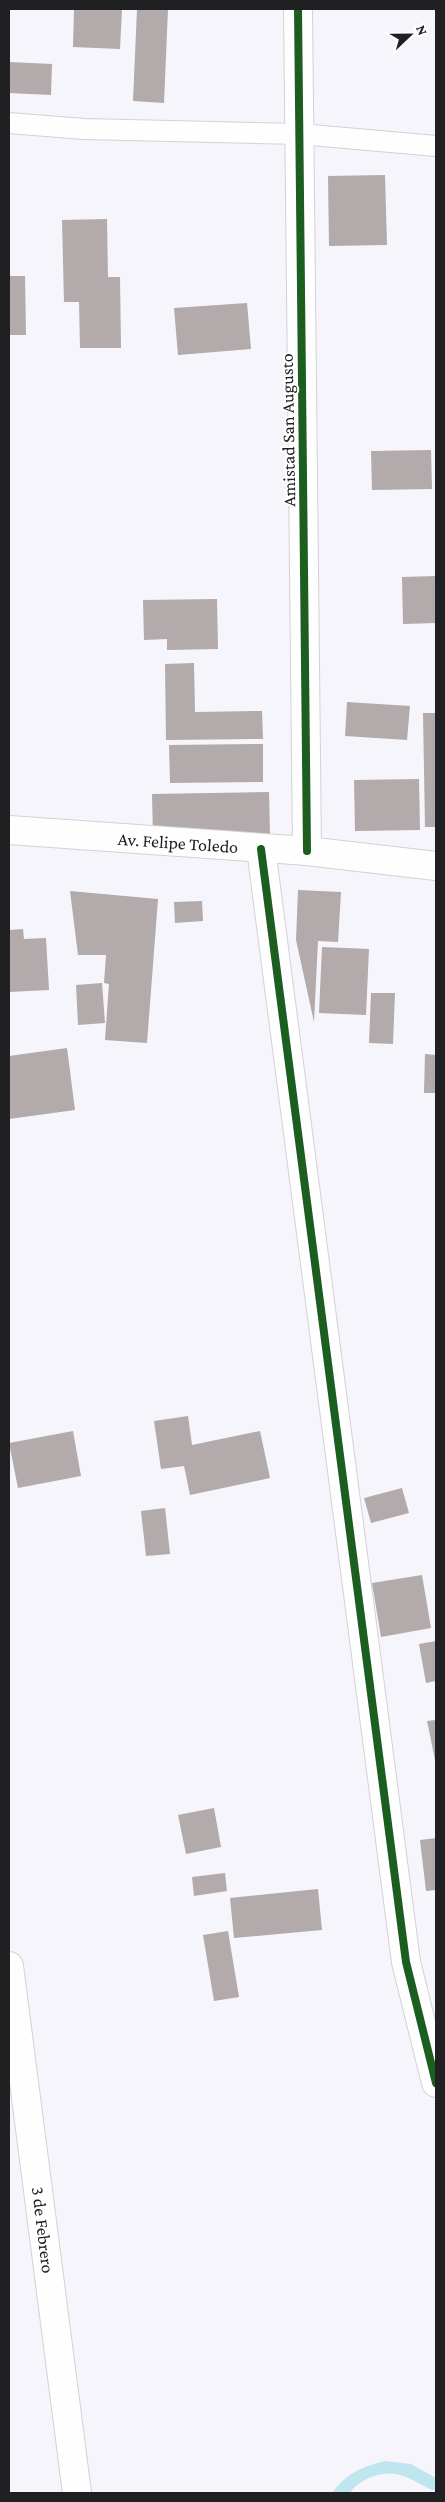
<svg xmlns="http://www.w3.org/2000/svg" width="445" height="2502" viewBox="0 0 445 2502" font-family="'Crimson Pro',serif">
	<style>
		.water { fill: #bfe6ef }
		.building { fill: #b2aaab }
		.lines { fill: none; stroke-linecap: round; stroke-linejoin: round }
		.service-casing { stroke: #d2d2d6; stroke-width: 22 }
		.minor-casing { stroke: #d2d2d6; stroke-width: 30 }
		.secondary-casing { stroke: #d2d2d6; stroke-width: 30 }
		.service { stroke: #fefefe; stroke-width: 20 }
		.minor { stroke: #fefefe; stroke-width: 28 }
		.secondary { stroke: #fefefe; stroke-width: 28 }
		.cycleway-casing { stroke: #fff; stroke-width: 11 }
		.cycleway { stroke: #1b5e20; stroke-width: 8 }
		.labels { text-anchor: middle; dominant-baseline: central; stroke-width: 4; stroke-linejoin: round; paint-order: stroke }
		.street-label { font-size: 18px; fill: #202023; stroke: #fff }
	</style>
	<rect width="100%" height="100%" fill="#f5f5fb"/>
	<path class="water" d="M385 2461 411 2464 436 2478V2491C422 2487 410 2476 396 2474 380 2471 358 2480 350 2493H332C347 2473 361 2467 385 2461Z"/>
	<g class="building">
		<polygon points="74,9 122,9 120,49 73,47"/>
		<polygon points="137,9 168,9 164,103 133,101"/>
		<polygon points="9,62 52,64 51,95 9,93"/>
		<polygon points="385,175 387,245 329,246 328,176"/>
		<polygon points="107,219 108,277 120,277 121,348 80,348 79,302 64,302 62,220"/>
		<polygon points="9,276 25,276 26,335 9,335"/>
		<polygon points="247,303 251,349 178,355 174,308"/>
		<polygon points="431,450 432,489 372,490 371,451"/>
		<polygon points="436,576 436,623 403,624 402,577"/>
		<polygon points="217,599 218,649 167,650 167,639 144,640 143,600"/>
		<polygon points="194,663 195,712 262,711 263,739 166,740 165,664"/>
		<polygon points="347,702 410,706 407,740 345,736"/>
		<polygon points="423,713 436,713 436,827 425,827"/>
		<polygon points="263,744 263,782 170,783 169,745"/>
		<polygon points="419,779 420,830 355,831 354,780"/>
		<polygon points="269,792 270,835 153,836 152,794"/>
		<polygon points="298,890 341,892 338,942 318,941 314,1022 296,940"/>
		<polygon points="70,891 158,899 147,1043 105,1040 109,984 104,983 106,955 78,955"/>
		<polygon points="202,901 203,921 175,923 174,902"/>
		<polygon points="23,929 24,939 46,938 49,990 9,992 9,930"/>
		<polygon points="322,947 369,949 366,1015 319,1013"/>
		<polygon points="102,983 105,1023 78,1025 76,985"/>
		<polygon points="371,993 395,993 393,1044 369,1043"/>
		<polygon points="67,1048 75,1110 9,1119 9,1056"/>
		<polygon points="425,1054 436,1055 436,1093 424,1093"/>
		<polygon points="188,1416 192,1445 260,1431 270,1478 190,1495 184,1466 161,1469 154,1421"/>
		<polygon points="73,1431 81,1476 18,1488 9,1443"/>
		<polygon points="402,1488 409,1513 371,1523 364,1498"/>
		<polygon points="165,1508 170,1554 146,1556 141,1511"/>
		<polygon points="422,1575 431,1628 381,1637 372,1583"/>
		<polygon points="436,1641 436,1681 426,1683 419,1644"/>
		<polygon points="436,1720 436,1760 435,1760 427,1721"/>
		<polygon points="214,1808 221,1847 186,1854 178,1815"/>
		<polygon points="436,1838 436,1890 426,1891 420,1840"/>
		<polygon points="225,1873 227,1891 194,1896 192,1877"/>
		<polygon points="318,1889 322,1930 234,1938 230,1898"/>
		<polygon points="228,1931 239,1997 214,2001 203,1935"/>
	</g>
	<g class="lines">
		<g class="service-casing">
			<polyline id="service" points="9,123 84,129 300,134 436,146"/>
		</g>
		<g class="minor-casing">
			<g id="minor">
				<polyline points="298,9 307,851"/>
				<polyline points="261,849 406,1962 436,2083"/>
				<polyline points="9,1966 77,2493"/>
			</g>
		</g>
		<g class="secondary-casing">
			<polyline id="secondary" points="9,830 307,851 436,866"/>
		</g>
		<use href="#service" class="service"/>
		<use href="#minor" class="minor"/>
		<use href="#secondary" class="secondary"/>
		<g class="cycleway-casing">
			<g id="cycleway">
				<polyline points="298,9 307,851"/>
				<polyline points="261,849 406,1962 436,2083"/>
			</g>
		</g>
		<use href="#cycleway" class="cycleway"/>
	</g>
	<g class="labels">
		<g class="street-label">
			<text transform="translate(288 430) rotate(-91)">Amistad San Augusto</text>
			<text transform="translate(178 843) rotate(4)">Av. Felipe Toledo</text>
			<text transform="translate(43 2230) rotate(83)">3 de Febrero</text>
		</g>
	</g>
	<rect width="445" height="2502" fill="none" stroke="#202023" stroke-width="20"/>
	<g transform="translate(410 35) rotate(68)" stroke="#ffffff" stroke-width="4" paint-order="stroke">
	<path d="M0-4L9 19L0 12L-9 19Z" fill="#202023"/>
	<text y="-8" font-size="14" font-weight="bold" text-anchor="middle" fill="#202023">N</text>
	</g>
</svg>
